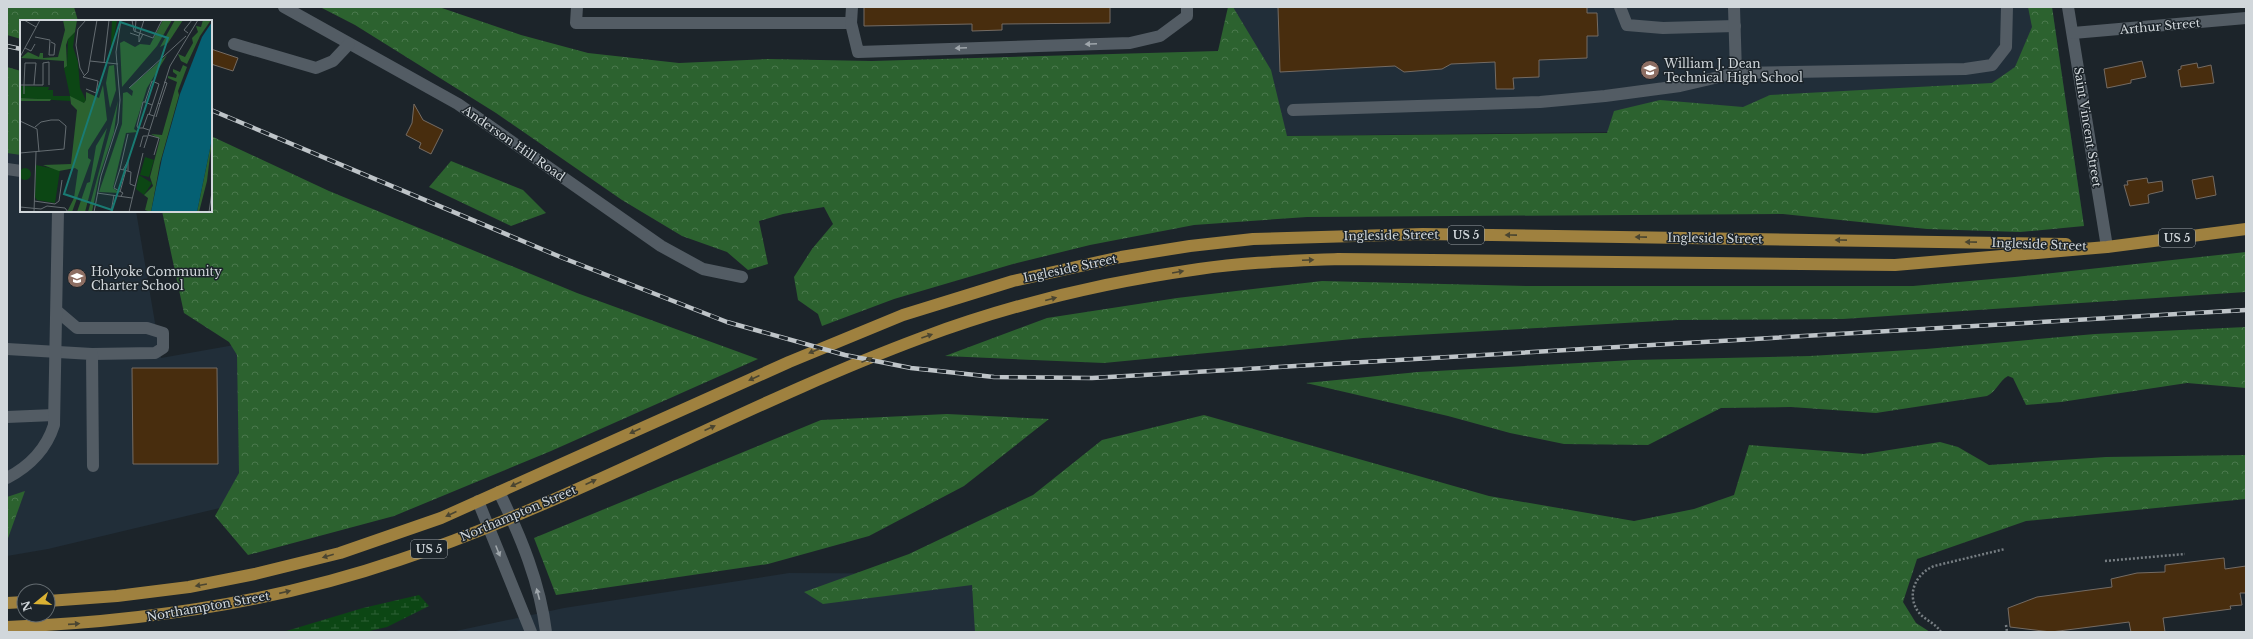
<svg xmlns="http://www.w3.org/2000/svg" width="2253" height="639" viewBox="0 0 2253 639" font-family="'Libre Baskerville',serif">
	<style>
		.built { fill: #212e39 }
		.forest { fill: url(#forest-crowns) }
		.wetland { fill: url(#wetland-marsh) }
		.building { fill: #482d0e; stroke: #746b63 }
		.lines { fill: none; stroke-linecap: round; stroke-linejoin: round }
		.path { stroke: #777e83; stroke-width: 2.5; stroke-dasharray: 2 2; stroke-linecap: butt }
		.minor { stroke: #535c64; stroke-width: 12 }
		.major { stroke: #9f813f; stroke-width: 12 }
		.rail-casing { stroke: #bec4c8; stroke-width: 4.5 }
		.rail { stroke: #1c242a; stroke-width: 3; stroke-dasharray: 9; stroke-linecap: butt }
		.oneway { fill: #9fa6ab }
		.oneway2 { fill: #4a4531 }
		.labels { text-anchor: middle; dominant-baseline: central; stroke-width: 3; stroke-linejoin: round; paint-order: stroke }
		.shield { fill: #1c242a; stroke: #9ba1a6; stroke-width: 1 }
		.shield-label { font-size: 11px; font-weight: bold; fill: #d1d7db }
		.street-label { font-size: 12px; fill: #d1d7db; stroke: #1c242a }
		.poi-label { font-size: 12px; fill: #d1d7db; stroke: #1c242a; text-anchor: start }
		.inset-road { fill: none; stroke: #646c71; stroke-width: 1 }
		.view { fill: #197b73; fill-opacity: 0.15; stroke: #197b73; stroke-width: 2 }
		.inset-edge { fill: none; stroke: #d1d7db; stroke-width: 2 }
	</style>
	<defs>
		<pattern id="forest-crowns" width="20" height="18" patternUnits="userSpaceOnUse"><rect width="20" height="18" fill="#2c622f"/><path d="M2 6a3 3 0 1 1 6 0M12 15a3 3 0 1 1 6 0" fill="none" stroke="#4a784d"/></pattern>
		<pattern id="wetland-marsh" width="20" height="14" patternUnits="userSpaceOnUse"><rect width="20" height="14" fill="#0c4614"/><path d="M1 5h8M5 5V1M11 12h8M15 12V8" fill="none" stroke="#2e6036"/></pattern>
	</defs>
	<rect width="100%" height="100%" fill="#1c242a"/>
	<g class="built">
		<polygon points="1229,7 2052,7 2084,226 1996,226 1617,132 1286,136"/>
		<polygon points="7,72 21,76 21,211 136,211 161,358 240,344 266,497 48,549 7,556"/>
		<polygon points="789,573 979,574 991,632 451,632 564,608"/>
	</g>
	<g class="forest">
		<polygon points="7,7 74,7 78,21 21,21 21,39 7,35"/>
		<polygon points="320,7 439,7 521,35 588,53 679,63 768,59 872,61 1218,51 1228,7 1233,7 1271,70 1287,136 1607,133 1614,111 1660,100 1743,107 1770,95 1992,83 2015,67 2032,27 2028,7 2052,7 2084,226 2020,232 1927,229 1783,214 1307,217 1194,225 1090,245 1013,264 894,299 822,326 818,314 798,300 794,277 812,249 833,224 824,207 783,214 759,221 768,264 748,270 727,252 682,236 622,200 496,113 355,25"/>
		<polygon points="7,67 21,71 21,155 7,153"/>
		<polygon points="211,136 329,191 577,293 758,359 551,451 394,516 248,555 215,516 239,473 237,355 229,342 184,313 162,211 211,211"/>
		<polygon points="451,161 523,190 546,213 511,226 429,187"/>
		<polygon points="2246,252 2246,292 1843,319 1677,320 1363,338 1104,363 945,356 1047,318 1177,298 1322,281 1526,286 1913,286 2015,277"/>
		<path d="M2246 327V388L2187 383 2061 402 2026 405 2013 378 2008 376C1999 381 1997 391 1987 396L1876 413 1791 407 1721 408 1648 445 1564 444 1510 433 1448 416 1306 383 1418 372 1633 360 1810 356 1926 349 2095 334Z"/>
		<polygon points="947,414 1049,419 964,486 869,536 768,564 556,595 534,538 821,420"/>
		<polygon points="1204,415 1489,496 1634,521 1694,509 1734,495 1749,445 1864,454 1940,442 1958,447 1989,465 2106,457 2246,455 2246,499 2026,521 1917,559 1903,602 1916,623 1930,632 975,632 972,585 823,604 804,592 909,554 1033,495 1102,440"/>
		<polygon points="25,491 7,541 7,497"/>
	</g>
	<polygon class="wetland" points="419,595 429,606 387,627 365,632 283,632 363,608"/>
	<g class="building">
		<polygon points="864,7 1110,7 1110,23 1002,24 1002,30 972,31 972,24 864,26"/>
		<polygon points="1278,7 1587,7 1587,13 1597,13 1598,36 1587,36 1587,58 1539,60 1539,77 1513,78 1514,89 1496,89 1495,62 1451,64 1442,69 1404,72 1395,66 1280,72"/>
		<polygon points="211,49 238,58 233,71 211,64"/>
		<polygon points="2142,61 2146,77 2131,80 2131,83 2107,88 2104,69"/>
		<polygon points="2197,63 2198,68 2211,65 2214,83 2181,87 2178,70 2181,69 2181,66"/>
		<polygon points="414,104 423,120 443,130 431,154 419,148 421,143 406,135 412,123"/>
		<polygon points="2213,176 2216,195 2196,199 2192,180"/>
		<polygon points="2147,178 2148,183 2162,181 2163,191 2150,194 2148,195 2149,203 2130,206 2124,185 2128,185 2127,181"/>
		<polygon points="132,368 217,368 218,464 133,464"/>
		<polygon points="2224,558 2225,569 2246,566 2246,593 2240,593 2242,605 2230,606 2231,609 2163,618 2165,632 2131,632 2129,622 2051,632 2010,627 2008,608 2037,597 2112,587 2111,579 2137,573 2165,572 2165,565"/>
	</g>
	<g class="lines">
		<g class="path">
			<polyline points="2105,561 2185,554"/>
			<polyline points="2006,625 2007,632"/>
			<path d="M1941 632C1936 624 1927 621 1920 614 1905 596 1915 574 1934 566L2005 549"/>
		</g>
		<g class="minor">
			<polyline points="284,7 458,104 661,246 703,269 742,277"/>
			<polyline points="577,7 576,23 851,23 852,7"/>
			<polyline points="1620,7 1627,25 1663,28 1735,26"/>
			<polyline points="2068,7 2107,247"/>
			<polyline points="851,23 858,52 1130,43 1160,36 1187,16 1187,7"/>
			<polyline points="2073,33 2246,18"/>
			<polyline points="234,44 316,68 333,61 349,44"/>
			<polyline points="1736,73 1965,69 1992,65 2006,47 2007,7"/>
			<polyline points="1293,110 1540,102 1605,96 1680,86 1736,73 1734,7"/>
			<polyline points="7,169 21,171"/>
			<polyline points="57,311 77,328 147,328 163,333 163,348 155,353 92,354"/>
			<polyline points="7,349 92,354 93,466"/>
			<polyline points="7,417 54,415"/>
			<path d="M7 478C30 466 46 450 54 425L58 211"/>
			<path d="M499 492C521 537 540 583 546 632"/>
			<polyline points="478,501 531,632"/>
		</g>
		<g class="major">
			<polyline points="48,601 117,596 189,587 255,574 340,553 441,518 789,362 903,315 1013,281 1121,257 1190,246 1253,239 1423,234 2066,244"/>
			<polyline points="7,603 24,602"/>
			<path d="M7 627C140 622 273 603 399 560 578 500 744 404 921 338 1009 305 1105 282 1199 269 1245 262 1292 261 1338 259L1895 265 2107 247 2246 229"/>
		</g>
		<g class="rail-casing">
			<g id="rail">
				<polyline points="7,46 21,49"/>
				<polyline points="211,110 563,258 727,322 845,355 911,368 994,377 1092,378 2246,310"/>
			</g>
		</g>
		<use href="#rail" class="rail"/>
	</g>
	<defs><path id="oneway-solid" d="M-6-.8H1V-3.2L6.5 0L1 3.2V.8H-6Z"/></defs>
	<g class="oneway">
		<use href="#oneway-solid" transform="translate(1091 44) rotate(178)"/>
		<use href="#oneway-solid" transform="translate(961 48) rotate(178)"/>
		<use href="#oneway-solid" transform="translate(498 551) rotate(68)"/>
		<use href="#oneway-solid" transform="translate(538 594) rotate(-105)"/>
	</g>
	<g class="oneway2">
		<use href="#oneway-solid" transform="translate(1511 235) rotate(-179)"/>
		<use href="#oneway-solid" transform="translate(1641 237) rotate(-179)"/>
		<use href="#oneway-solid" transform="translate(1841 240) rotate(-179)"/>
		<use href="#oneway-solid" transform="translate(1971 242) rotate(-179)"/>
		<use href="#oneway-solid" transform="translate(1308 260) rotate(-3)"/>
		<use href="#oneway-solid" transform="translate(1178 272) rotate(-10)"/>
		<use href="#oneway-solid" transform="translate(1051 299) rotate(-15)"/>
		<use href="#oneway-solid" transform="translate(927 336) rotate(-19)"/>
		<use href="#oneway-solid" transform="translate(814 351) rotate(157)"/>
		<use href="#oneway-solid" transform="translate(867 360) rotate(-22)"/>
		<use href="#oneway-solid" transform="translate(754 378) rotate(156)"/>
		<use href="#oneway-solid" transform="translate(710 428) rotate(-24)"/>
		<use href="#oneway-solid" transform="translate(635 431) rotate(156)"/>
		<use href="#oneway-solid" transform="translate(591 482) rotate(-24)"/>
		<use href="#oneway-solid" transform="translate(516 484) rotate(156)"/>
		<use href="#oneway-solid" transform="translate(451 514) rotate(156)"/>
		<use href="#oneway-solid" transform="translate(328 556) rotate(164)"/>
		<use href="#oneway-solid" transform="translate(201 585) rotate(170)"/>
		<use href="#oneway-solid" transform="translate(285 592) rotate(-13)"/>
		<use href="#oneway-solid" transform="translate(74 624) rotate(-4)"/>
	</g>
	<defs>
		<g id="school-disc" transform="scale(1)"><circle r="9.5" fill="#8d6e63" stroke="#1c242a"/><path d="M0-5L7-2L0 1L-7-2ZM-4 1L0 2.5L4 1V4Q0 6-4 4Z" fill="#fff"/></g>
	</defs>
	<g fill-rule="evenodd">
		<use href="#school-disc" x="1650" y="70"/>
		<use href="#school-disc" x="77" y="278"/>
	</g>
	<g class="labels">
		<g class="shield">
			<rect x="1448" y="226" width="36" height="18" rx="3"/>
			<rect x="2159" y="229" width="36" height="18" rx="3"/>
			<rect x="411" y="540" width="36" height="18" rx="3"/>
		</g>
		<g class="shield-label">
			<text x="1466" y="235">US 5</text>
			<text x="2177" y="238">US 5</text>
			<text x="429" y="549">US 5</text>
		</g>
		<g class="street-label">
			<text transform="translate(2160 26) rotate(-5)">Arthur Street</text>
			<text transform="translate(2088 127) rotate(81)">Saint Vincent Street</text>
			<text transform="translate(514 143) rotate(35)">Anderson Hill Road</text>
			<text transform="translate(1391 235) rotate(-1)">Ingleside Street</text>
			<text transform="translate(1715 238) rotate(1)">Ingleside Street</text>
			<text transform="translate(2039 244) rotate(2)">Ingleside Street</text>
			<text transform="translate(1070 268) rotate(-12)">Ingleside Street</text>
			<text transform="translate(518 513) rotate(-23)">Northampton Street</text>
			<text transform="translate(208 606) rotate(-10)">Northampton Street</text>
		</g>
		<g class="poi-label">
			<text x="1664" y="63">William J. Dean<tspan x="1664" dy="14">Technical High School</tspan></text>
			<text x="91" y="271">Holyoke Community<tspan x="91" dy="14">Charter School</tspan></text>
		</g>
	</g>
	<g transform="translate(20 20)">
		<rect width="192" height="192" fill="#1c242a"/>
		<path d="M55 12 53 27 58 42 60 68 66 80 64 83 57 81 50 77V81L0 78V66L29 67 28 70H33V76H50L44 48 47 46 48 19ZM125 137 134 140 129 157 120 155ZM16 145 40 150 35 183 17 180 15 177ZM-1 154a6 6 0 1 1 12 0a6 6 0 1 1-12 0ZM119 155 132 163 124 175 116 169Z" fill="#0c4614"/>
		<path d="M43 0H57L55 12 48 19 46 25 47 46 44 48V41L1 38 8 32 19 37 20 33H23V38L38 37 45 10ZM143 0H152L137 26 102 67 100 23 104 21 115 27 120 24 130 25ZM155 0H163L148 23 140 27ZM183 0H191L180 16 167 44 161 41 158 34 165 37 173 23 172 18 178 12 176 6 181 7ZM147 35 127 68 114 109 118 112 106 113 93 168 100 173 79 172 102 104 103 73 107 72 112 76 113 71 109 68ZM94 45 96 70 90 88 86 63 89 46ZM163 45 167 47 158 71 159 75 140 143 131 192 125 190 128 178 124 175 133 166 130 157 140 119 131 114 142 115 157 62 148 58V56L156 58 157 55 153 52V49L160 52ZM83 65 87 100 68 130V138L71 140 52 192H47L54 178 58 150 55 148 39 151 23 145 51 144 57 90 51 84 50 76 64 83 66 80V72L79 78ZM0 78 18 79H31L30 81H0ZM98 81 94 112 79 157 72 192H68ZM87 108 65 192H57L67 163 70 162 76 126ZM192 119 187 161 179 192H177Z" fill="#2c622f"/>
		<path d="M92 0H97L91 36V25Z" fill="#0c4614"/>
		<path d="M192 2V119L177 192H131L142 138 160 74 182 17Z" fill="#056073"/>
		<path class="inset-road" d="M4 0 16 7M112 0 114 11 133 18 142 0M115 12 116 0M110 13 119 16 124 0M168 13 164 10 172 0M119 16V22L123 14M15 17 30 20 29 35H34L35 24 31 22M5 28 11 31 15 24M0 37 20 0M70 41 98 44M84 43 89 0M64 55 60 48 56 25 58 9 66 0M0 65H14L16 43H5L4 65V74M14 65H23V43L29 42V65M109 68 166 16M66 69 76 73 78 61 63 57 68 52 77 0M138 83 140 84 147 63 144 62M129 95 139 64 132 61 125 82 132 85M136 97 140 84M0 101 17 109 19 132M123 108H118L117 106 123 82H125M129 110 123 108 128 94 134 96M108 114 100 149 111 152 110 164 115 166M128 115 139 118 134 135M120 127 123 116H127M124 128 150 46 178 0M0 133 44 129 46 106 39 100H31L21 102 15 107M100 149 94 168 103 173 101 176M103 150 108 141V151M100 172 106 150M77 173 112 178M14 181 35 184 39 181M39 181 42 160M0 187 21 189 27 186 45 188 48 192M14 192 16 132M74 192 81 156 98 103 100 80 96 32 101 0M91 192 94 175M109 192 123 133M189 192 192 172"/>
		<path class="view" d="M100 2 148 18 92 190 44 174Z"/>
		<rect width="192" height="192" class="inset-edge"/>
	</g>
	<rect width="2253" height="639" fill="none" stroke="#d1d7db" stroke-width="16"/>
	<g transform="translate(36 603) rotate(252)"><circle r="19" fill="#1c242a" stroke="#646c71"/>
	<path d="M0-3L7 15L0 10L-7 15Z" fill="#dbb233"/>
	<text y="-6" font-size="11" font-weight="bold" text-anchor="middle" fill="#d1d7db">N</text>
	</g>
</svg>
